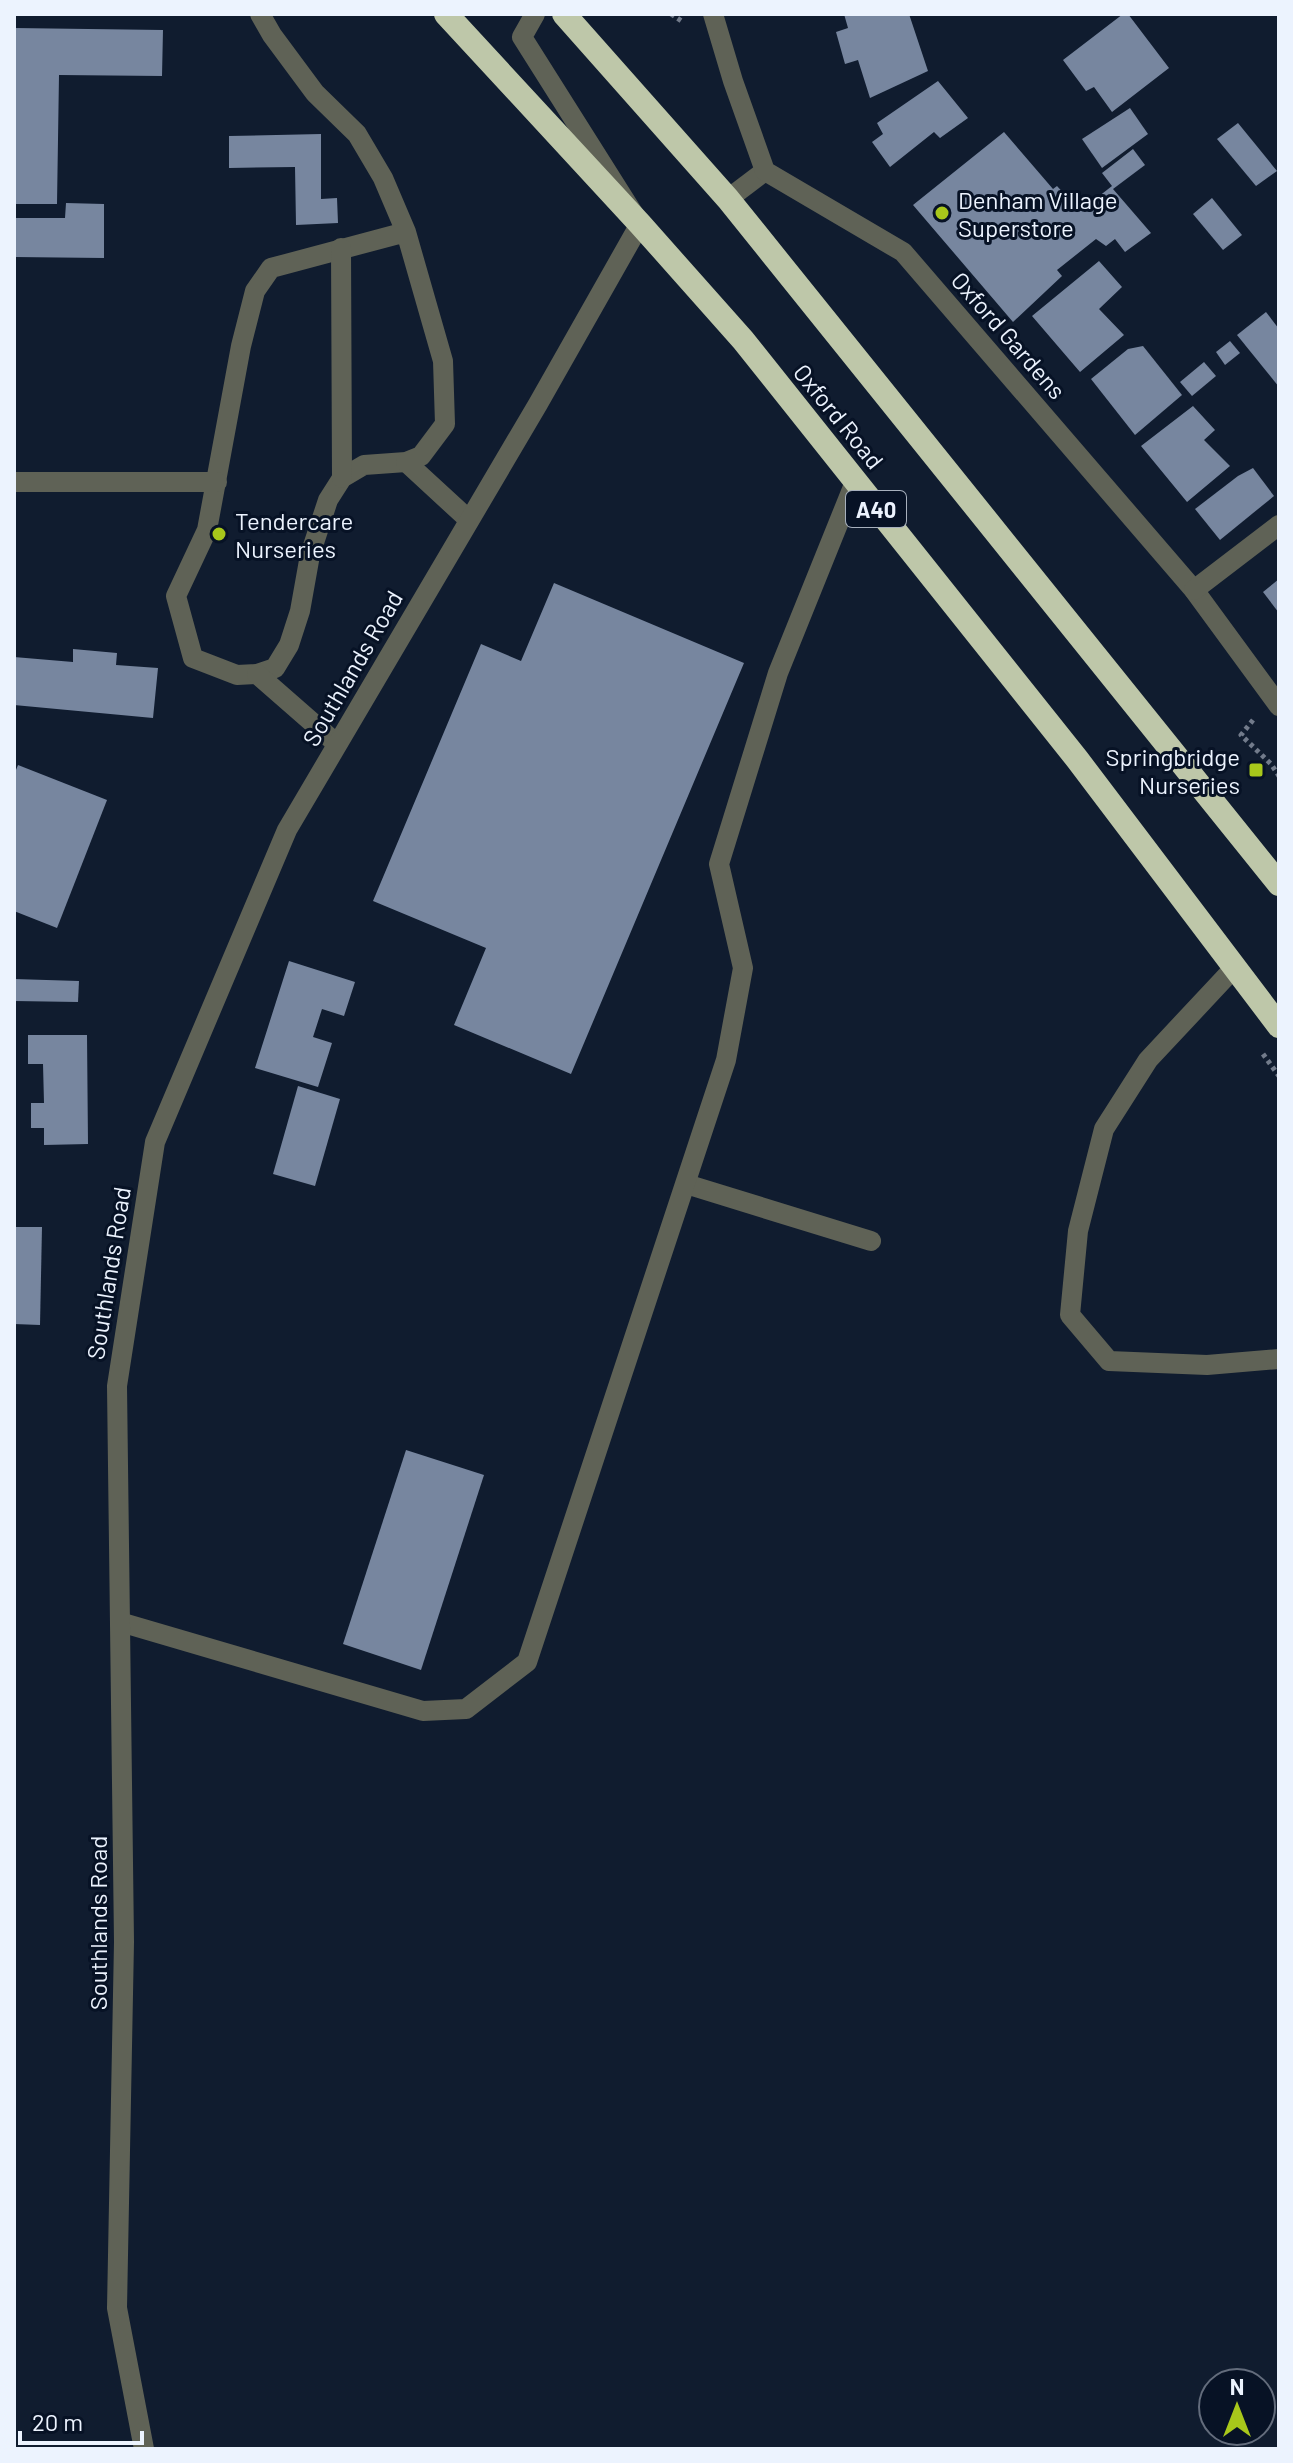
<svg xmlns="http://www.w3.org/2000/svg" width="1293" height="2463" viewBox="0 0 1293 2463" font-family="Barlow,sans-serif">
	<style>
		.building { fill: #77869f }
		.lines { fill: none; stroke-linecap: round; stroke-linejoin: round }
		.path { stroke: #727b8b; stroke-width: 5; stroke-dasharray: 4 4; stroke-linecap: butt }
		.lane { stroke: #5f6256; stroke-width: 20 }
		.street { stroke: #5f6256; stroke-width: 20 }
		.highway { stroke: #bec7a9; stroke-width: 24 }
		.poi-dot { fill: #a8c71b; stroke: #071225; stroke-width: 3 }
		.labels { text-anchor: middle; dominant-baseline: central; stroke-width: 6; stroke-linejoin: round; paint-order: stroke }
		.shield { fill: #071225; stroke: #a7b0bd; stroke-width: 2 }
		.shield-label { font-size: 22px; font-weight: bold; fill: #ecf3fe }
		.poi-label { font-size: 24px; fill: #ecf3fe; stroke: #071225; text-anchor: start }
		.street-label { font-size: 24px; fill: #ecf3fe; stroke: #071225 }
	</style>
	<rect width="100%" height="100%" fill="#101c2f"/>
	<g class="building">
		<polygon points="844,14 909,14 928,71 870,98 858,60 845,64 836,32 848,28"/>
		<polygon points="1123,14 1128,14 1169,68 1112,112 1094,87 1086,91 1063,60"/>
		<polygon points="14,28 163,30 162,76 59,75 57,204 14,204"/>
		<polygon points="938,81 968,118 940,138 934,132 890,167 872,142 883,134 877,123"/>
		<polygon points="1130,108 1148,134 1102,168 1082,139"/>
		<polygon points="1238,123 1277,171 1256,186 1217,139"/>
		<polygon points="1004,132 1053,189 1057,186 1080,211 1112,186 1102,173 1133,149 1145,165 1113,189 1151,233 1125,252 1115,239 1106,246 1096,239 1057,270 1062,276 1013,322 913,205"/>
		<polygon points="321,134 321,199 337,198 338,223 296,225 295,167 229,168 229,136"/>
		<polygon points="1212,198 1242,235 1223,250 1193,214"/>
		<polygon points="66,203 104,204 104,258 14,257 14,218 65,218"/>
		<polygon points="1099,261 1122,287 1099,309 1124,335 1080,372 1032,316"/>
		<polygon points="1266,312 1279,329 1279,387 1237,335"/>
		<polygon points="1230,341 1240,353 1225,365 1216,352"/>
		<polygon points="1143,346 1182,395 1135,435 1091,379 1128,349"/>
		<polygon points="1204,362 1216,376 1192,396 1180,382"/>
		<polygon points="1193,406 1215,430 1204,440 1230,466 1187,502 1141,446"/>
		<polygon points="1253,468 1274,496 1220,540 1195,509 1238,476"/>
		<polygon points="1279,579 1279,613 1263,592"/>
		<polygon points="554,583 744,663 571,1074 454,1025 486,948 373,901 481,644 521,661"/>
		<polygon points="73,649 117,653 116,665 158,668 153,718 14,705 14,657 73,662"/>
		<polygon points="18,765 107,800 57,928 14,911 14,775"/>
		<polygon points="289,961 355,982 344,1016 322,1009 313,1037 332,1043 318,1087 255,1068"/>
		<polygon points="14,979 79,981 78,1002 14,1001"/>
		<polygon points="28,1035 87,1035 88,1144 44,1145 44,1128 31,1128 31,1103 44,1103 43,1064 28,1064"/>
		<polygon points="298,1086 340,1099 315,1186 273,1174"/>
		<polygon points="14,1227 42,1227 40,1325 14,1324"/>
		<polygon points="406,1450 484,1475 421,1670 343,1644"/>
	</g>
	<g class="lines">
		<g class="path">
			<polyline points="671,14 683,22"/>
			<polyline points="1253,720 1241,735 1271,764 1279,776"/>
			<polyline points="1263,1054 1279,1076"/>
		</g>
		<g class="lane">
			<polyline points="260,14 272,35 315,93 357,134 383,178 406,232 443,361 445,424 421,456 406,462 364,465 342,478 328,500 310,555 300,611 289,645 275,668 257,674 237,675 193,658 176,596 207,530 241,346 255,291 271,268 406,232"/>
			<polyline points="728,199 765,171"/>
			<polyline points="341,248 342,478"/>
			<polyline points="406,462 469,520"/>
			<polyline points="14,482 217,482"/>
			<polyline points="257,674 337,744"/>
			<polyline points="1235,967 1148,1060 1104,1129 1078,1231 1070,1315 1109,1361 1207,1365 1279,1359"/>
			<polyline points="686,1184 871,1241"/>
			<polyline points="120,1622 423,1711 466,1709 527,1662 726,1060 743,968 719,864 778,673 855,482"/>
		</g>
		<g class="street">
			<polyline points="713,14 733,81 765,171 903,252 1194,590 1279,706"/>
			<polyline points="1194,590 1279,525"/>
			<polyline points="144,2449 117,2308 124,1942 117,1386 155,1142 287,830 538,404 640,224 522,37 535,14"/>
		</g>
		<g class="highway">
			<polyline points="446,14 640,224 743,340 1077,759 1279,1026"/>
			<polyline points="564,14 728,199 1279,884"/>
		</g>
	</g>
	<g class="poi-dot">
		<circle cx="942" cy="213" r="8"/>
		<circle cx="219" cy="534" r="8"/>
		<rect x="1248" y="762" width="16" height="16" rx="4"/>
	</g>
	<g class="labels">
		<rect class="shield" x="846" y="491" width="60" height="36" rx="6"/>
		<g class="shield-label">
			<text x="876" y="509">A40</text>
		</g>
		<g class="poi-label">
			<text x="958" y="199">Denham Village<tspan x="958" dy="28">Superstore</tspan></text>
			<text x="235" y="520">Tendercare<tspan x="235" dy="28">Nurseries</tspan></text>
			<text x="1240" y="756" text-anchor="end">Springbridge<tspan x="1240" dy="28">Nurseries</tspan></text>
		</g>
		<g class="street-label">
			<text transform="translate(1009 335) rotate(49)">Oxford Gardens</text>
			<text transform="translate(839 416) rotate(51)">Oxford Road</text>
			<text transform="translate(352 668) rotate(-60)">Southlands Road</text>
			<text transform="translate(108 1273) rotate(-81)">Southlands Road</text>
			<text transform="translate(97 1923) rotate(-90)">Southlands Road</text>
		</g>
	</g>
	<rect width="1293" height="2463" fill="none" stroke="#ecf3fe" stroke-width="32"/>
	<g transform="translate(1237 2407)"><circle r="38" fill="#071225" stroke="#636c7c" stroke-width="2"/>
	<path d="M0-6L14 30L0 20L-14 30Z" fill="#a8c71b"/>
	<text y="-12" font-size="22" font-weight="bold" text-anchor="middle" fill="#ecf3fe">N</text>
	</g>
	<path d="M20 2431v12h122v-12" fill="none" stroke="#ecf3fe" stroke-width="4"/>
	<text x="32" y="2431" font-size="24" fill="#ecf3fe" stroke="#071225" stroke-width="6" paint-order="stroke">20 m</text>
</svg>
